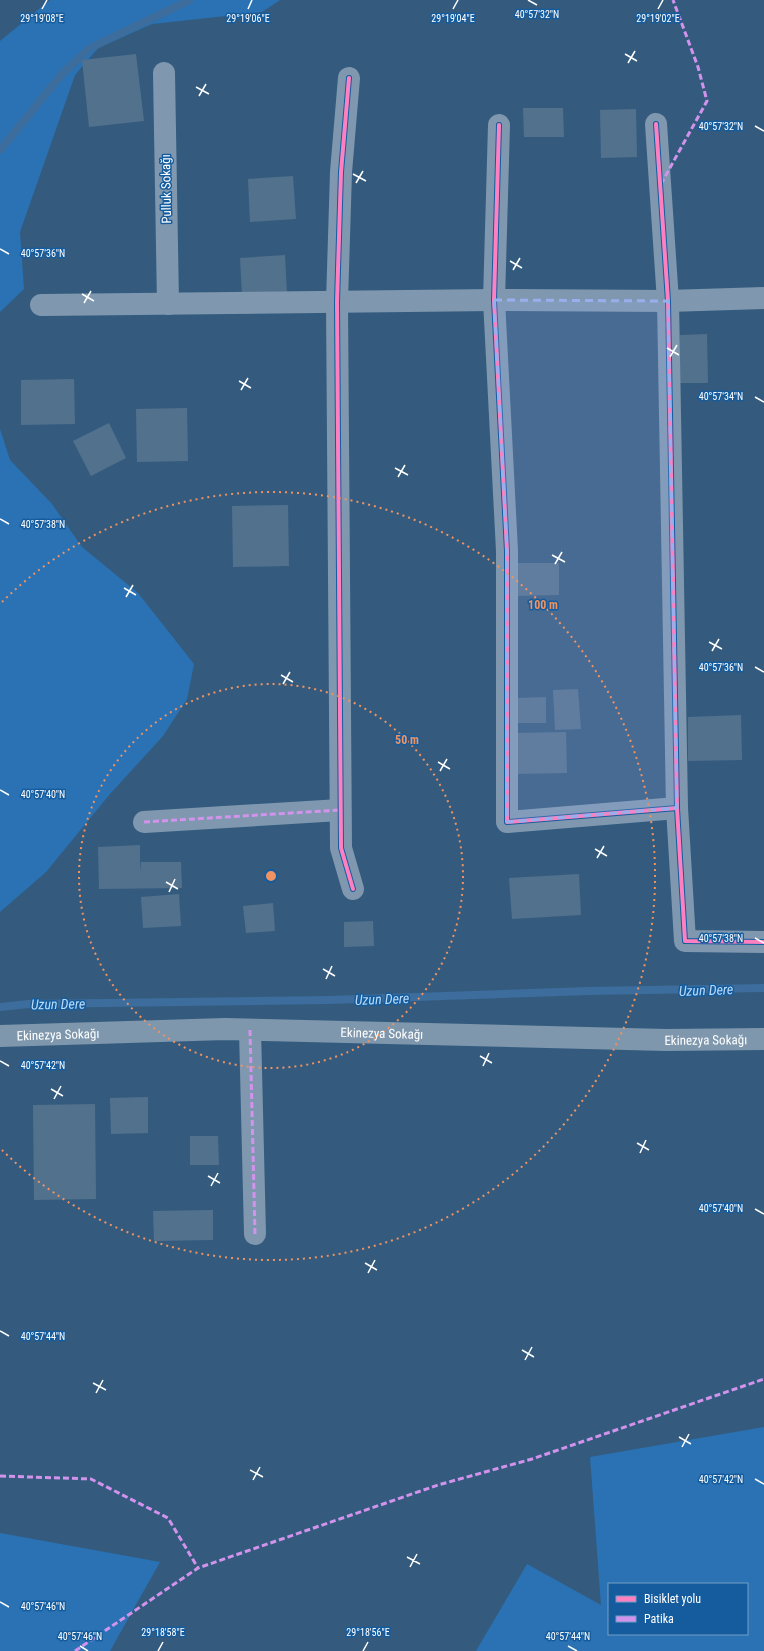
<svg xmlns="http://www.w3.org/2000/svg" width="764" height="1651" viewBox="0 0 764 1651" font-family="'Roboto Condensed',sans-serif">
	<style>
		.green { fill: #2a72b4; fill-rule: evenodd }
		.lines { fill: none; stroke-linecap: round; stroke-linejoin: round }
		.stream { stroke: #3c6d9c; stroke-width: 8 }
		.building { fill: #52718d }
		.minor { stroke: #7f98af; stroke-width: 22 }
		.major { stroke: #7e97ad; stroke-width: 22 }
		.quiet { stroke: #d193ec; stroke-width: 3; stroke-dasharray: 6 3; stroke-linecap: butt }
		.cycleway-casing { stroke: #155c9e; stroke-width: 6 }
		.cycleway { stroke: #ff80c0; stroke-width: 4 }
		.marked { fill: #99afed; fill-opacity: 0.2; stroke: #99afed; stroke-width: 3; stroke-dasharray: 8 5; stroke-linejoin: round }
		.ticks { fill: none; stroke: #fff; stroke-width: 1.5 }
		.ring { fill: none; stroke: #f09361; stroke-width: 2; stroke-dasharray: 2 4 }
		.labels { text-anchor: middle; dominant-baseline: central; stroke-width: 3; stroke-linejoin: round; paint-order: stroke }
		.street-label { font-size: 13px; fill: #fff; stroke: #155c9e }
		.water-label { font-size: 14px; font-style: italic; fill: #badcfa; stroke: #155c9e }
		.ticks-label { font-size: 10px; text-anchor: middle; fill: #fff; stroke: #155c9e; stroke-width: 3; stroke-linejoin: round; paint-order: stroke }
		.centre { fill: #f09361; stroke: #155c9e; stroke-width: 2 }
		.ring-label { font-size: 12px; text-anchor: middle; font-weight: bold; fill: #f09361; stroke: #155c9e; stroke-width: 3; stroke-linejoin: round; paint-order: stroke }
	</style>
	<rect width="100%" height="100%" fill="#345b7e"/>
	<g class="green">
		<polygon points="50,0 280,0 262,12 152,24 98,48 75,75 20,232 24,289 0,312 0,41"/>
		<polygon points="0,429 10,460 52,504 82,547 138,593 194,664 187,699 163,736 110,794 46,872 0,912"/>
		<path d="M764 1427V1651H476L527 1564 601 1605 590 1457ZM609 1584H747V1634H609Z"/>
		<polygon points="0,1533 160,1562 110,1651 0,1651"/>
	</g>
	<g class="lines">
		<g class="stream">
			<polyline points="0,150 62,74 90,48 190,0"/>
			<polyline points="0,1007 29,1004 329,1000 589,991 764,988"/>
		</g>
	</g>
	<g class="building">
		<polygon points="136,54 144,121 89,127 82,60"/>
		<polygon points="523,108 563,108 564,137 524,137"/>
		<polygon points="636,109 637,157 601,158 600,110"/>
		<polygon points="293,176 296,219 250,222 248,179"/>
		<polygon points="285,255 287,293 242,296 240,258"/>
		<polygon points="707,334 708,383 680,383 680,335"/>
		<polygon points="74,379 75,424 21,425 21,380"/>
		<polygon points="187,408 188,461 137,462 136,409"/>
		<polygon points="109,423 126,458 91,476 73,441"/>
		<polygon points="288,505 289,566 233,567 232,506"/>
		<polygon points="513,563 559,563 559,595 514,596"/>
		<polygon points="578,689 581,729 555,730 553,690"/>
		<polygon points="546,697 546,723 516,723 516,698"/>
		<polygon points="741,715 742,760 688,761 688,717"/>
		<polygon points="566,732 567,773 518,774 517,733"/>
		<polygon points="140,845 140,872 141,862 181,862 182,888 99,889 98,847"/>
		<polygon points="579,874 581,915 512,919 509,878"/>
		<polygon points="179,894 181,926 143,928 141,897"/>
		<polygon points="273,903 275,931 246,933 243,906"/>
		<polygon points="373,921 374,946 344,947 344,922"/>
		<polygon points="148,1097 148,1133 111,1134 110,1098"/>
		<polygon points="95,1104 96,1199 34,1200 33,1105"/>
		<polygon points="190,1136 218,1136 219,1165 190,1165"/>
		<polygon points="213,1210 213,1240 154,1241 153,1211"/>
	</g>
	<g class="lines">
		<g class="minor">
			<polyline points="164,73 168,304"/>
			<polyline points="349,78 341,172 337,302 341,848 353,889"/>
			<polyline points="656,124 668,301 677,808 685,941 764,942"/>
			<polyline points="499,125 494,300 507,551 507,822 677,808"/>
			<polyline points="41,305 494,300 668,301 764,298"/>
			<polyline points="144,822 340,810"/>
			<polyline points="250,1030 255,1234"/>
		</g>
		<path class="major" id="s1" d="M0 1036 225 1029 666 1040 764 1039"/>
		<g class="quiet">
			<polyline points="661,184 707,101 698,67 673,0"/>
			<polyline points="144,822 340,810"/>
			<polyline points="250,1030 255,1234"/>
			<polyline points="0,1476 91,1479 168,1518 198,1568"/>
			<polyline points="75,1651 198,1568 438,1485 532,1459 764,1379"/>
		</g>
		<g class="cycleway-casing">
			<g id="cycleway">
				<polyline points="349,78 341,172 337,302 341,848 353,889"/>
				<polyline points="656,124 668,301 677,808 685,941 764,942"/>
				<polyline points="499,125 494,300 507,551 507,822 677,808"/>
			</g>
		</g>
		<use href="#cycleway" class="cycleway"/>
	</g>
	<path class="marked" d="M494 300 668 301 677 808 507 822V551Z"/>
	<path class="ticks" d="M528 0 537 5M42 9 47 0M248 9 252 0M453 9 458 0M658 9 663 0M625 54 637 61M628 63 635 51M196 87 209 94M199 96 206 84M755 126 764 131M353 174 366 181M356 183 363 171M0 249 9 254M510 261 522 268M513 270 520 258M82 294 94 301M84 303 91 291M667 348 679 355M670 357 677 345M239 381 251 388M241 390 248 378M755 397 764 402M395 468 408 475M398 477 405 465M0 519 9 524M552 555 565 562M555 564 562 552M124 588 136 595M126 597 133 585M709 642 722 649M712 651 719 639M755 667 764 672M281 675 293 682M283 684 290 672M438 762 450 769M440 771 447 759M0 790 9 795M595 849 607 856M597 858 604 846M166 882 178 889M169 892 175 879M755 938 764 943M323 969 335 976M326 979 332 966M480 1056 492 1063M0 1061 9 1066M483 1066 489 1053M51 1089 63 1096M54 1099 61 1086M637 1143 649 1150M640 1153 646 1140M208 1176 220 1183M211 1186 218 1173M755 1209 764 1214M365 1263 377 1270M368 1273 375 1260M0 1331 9 1336M522 1350 534 1357M525 1360 532 1347M93 1383 106 1390M96 1393 103 1380M679 1437 691 1444M682 1447 689 1434M250 1470 263 1477M755 1479 764 1484M253 1480 260 1467M407 1557 420 1564M410 1567 417 1554M0 1602 9 1607M80 1646 88 1651M568 1646 577 1651M158 1651 163 1642M363 1651 368 1642"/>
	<g class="ring">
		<circle cx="271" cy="876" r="192"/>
		<path d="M2 602A384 384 0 1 1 2 1150"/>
	</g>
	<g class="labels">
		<g class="street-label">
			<text transform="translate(166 189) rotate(-91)">Pulluk Sokağı</text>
			<text stroke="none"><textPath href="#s1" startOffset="382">Ekinezya Sokağı</textPath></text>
			<text stroke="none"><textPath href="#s1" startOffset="58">Ekinezya Sokağı</textPath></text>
			<text stroke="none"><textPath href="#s1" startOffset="706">Ekinezya Sokağı</textPath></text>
		</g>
		<g class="water-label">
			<text transform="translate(706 990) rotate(-2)">Uzun Dere</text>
			<text transform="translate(382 999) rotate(-2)">Uzun Dere</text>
			<text transform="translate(58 1004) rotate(-1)">Uzun Dere</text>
		</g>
	</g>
	<g class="ticks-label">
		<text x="537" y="18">40°57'32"N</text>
		<text x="42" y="22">29°19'08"E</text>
		<text x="248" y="22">29°19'06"E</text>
		<text x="453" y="22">29°19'04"E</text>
		<text x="658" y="22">29°19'02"E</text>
		<text x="721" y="130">40°57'32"N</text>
		<text x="43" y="257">40°57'36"N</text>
		<text x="721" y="400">40°57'34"N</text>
		<text x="43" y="528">40°57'38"N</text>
		<text x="721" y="671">40°57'36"N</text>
		<text x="43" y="798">40°57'40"N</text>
		<text x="721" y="942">40°57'38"N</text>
		<text x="43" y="1069">40°57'42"N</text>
		<text x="721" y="1212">40°57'40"N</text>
		<text x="43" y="1340">40°57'44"N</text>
		<text x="721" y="1483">40°57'42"N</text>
		<text x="43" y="1610">40°57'46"N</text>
		<text x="163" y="1636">29°18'58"E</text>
		<text x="368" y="1636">29°18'56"E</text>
		<text x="80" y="1640">40°57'46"N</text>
		<text x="568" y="1640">40°57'44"N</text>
	</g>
	<circle cx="271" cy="876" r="6" class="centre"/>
	<g class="ring-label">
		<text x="543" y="609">100 m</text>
		<text x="407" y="744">50 m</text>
	</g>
	<rect x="608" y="1583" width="140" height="52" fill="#155c9e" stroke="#739dc5"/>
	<rect x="616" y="1596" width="20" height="6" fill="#ff80c0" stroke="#739dc5"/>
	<text x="644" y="1603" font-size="12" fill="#ffffff">Bisiklet yolu</text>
	<rect x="616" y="1616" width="20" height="6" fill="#d193ec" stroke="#739dc5"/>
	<text x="644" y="1623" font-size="12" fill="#ffffff">Patika</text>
</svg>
